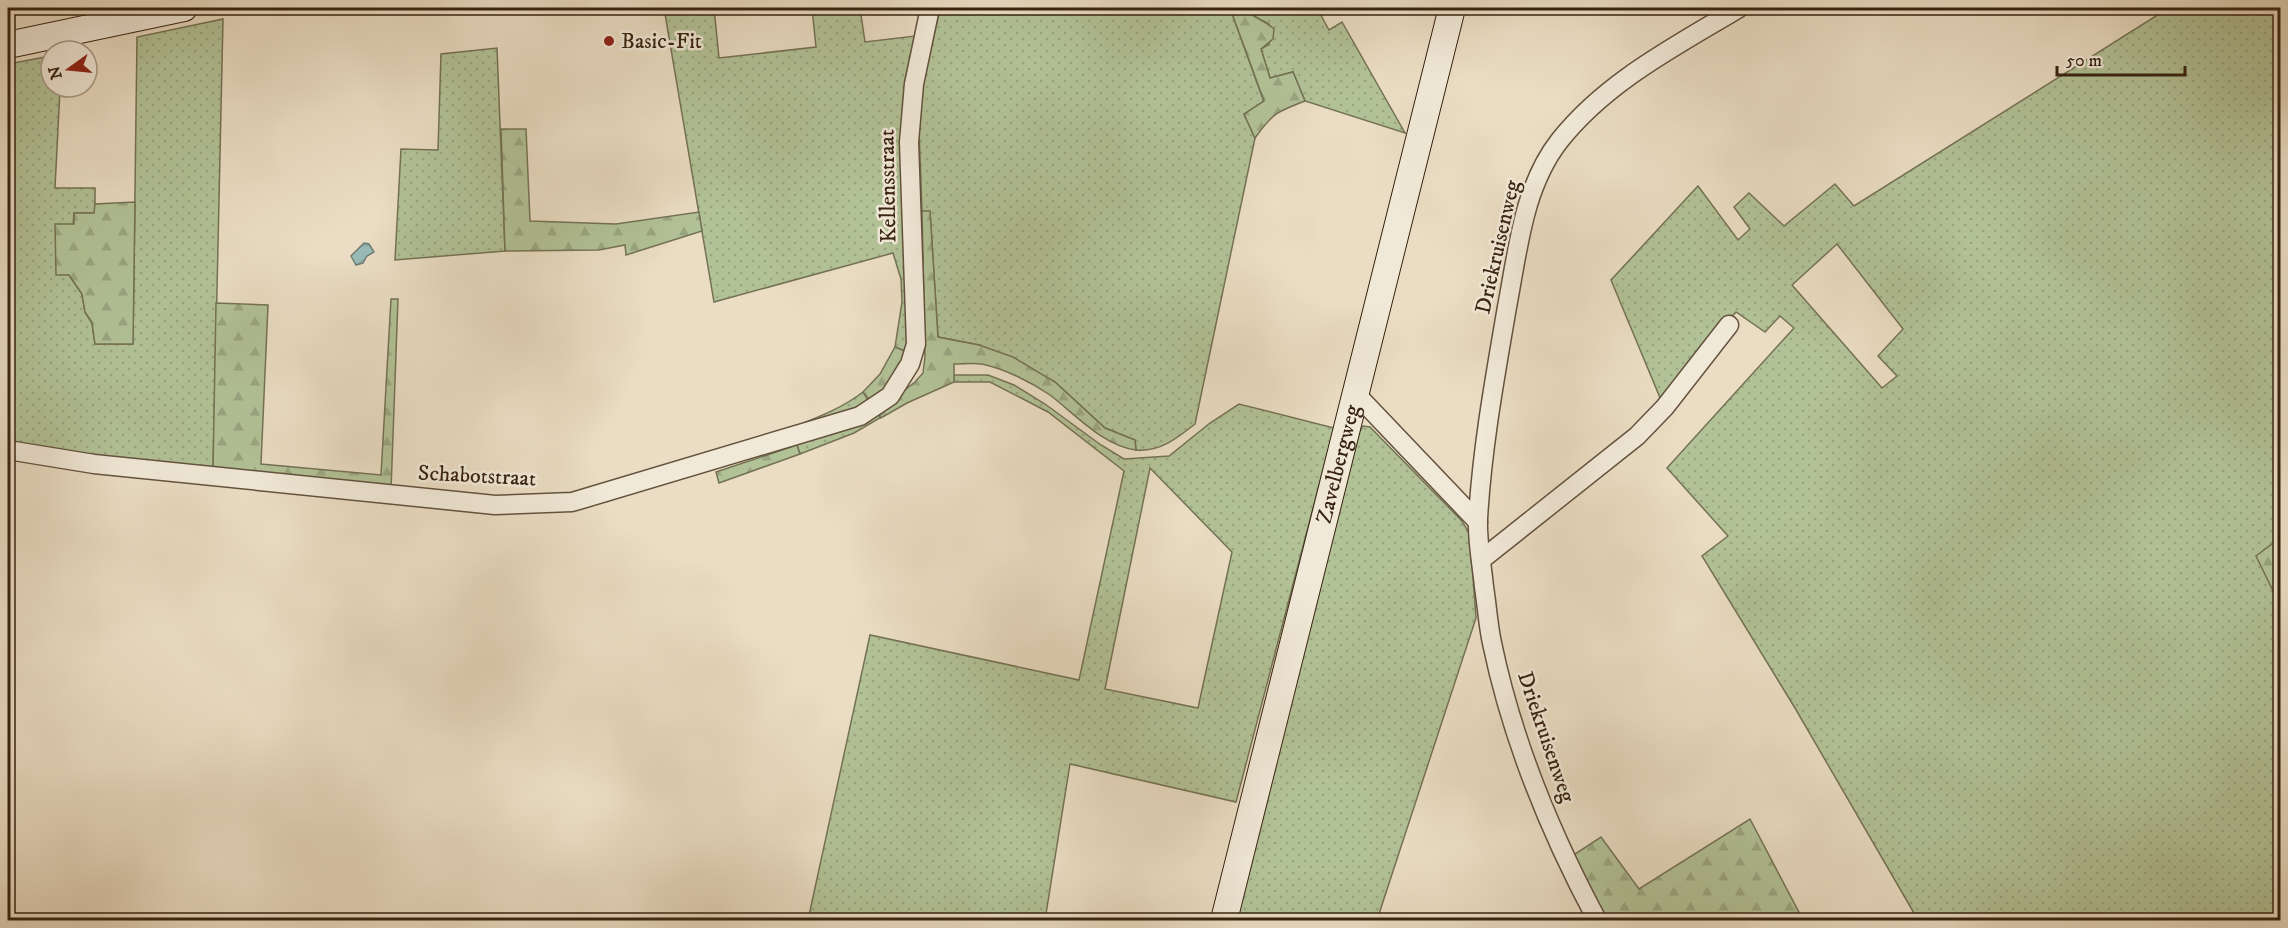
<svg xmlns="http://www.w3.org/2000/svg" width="2288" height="928" viewBox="0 0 2288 928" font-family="'IM FELL DW Pica',serif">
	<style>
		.grass { fill: url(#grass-dots); stroke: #747254; stroke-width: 1.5; fill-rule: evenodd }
		.forest { fill: url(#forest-firs); stroke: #747254; stroke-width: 1.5 }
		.water { fill: url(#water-waves); stroke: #717e75; stroke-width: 1.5 }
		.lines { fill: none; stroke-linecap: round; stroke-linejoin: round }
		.minor-casing { stroke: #64523e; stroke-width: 21 }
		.secondary-casing { stroke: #372311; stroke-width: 28 }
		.minor { stroke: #f1e9d8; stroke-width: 18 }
		.secondary { stroke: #f1e9d8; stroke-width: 26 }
		.poi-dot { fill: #8f2418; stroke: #f1e9d8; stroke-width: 2 }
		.labels { text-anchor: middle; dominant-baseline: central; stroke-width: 5; stroke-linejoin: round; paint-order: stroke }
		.poi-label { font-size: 22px; fill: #372311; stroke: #f1e9d8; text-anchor: start }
		.street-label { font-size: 22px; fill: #372311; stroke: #f1e9d8 }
	</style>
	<defs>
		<pattern id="grass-dots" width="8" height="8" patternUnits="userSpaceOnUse" patternTransform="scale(1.5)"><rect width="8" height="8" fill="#b2c297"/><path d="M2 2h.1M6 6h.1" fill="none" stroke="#9aa681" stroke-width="1.8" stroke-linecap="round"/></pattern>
		<pattern id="forest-firs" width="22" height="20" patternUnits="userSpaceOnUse" patternTransform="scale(1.5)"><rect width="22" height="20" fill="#b2c297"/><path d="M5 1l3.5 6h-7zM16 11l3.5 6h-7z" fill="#9aa681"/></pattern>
		<pattern id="water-waves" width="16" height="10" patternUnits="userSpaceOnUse" patternTransform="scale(1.5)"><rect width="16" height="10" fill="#98bbb7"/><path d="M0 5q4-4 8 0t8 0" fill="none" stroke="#84a09c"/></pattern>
	</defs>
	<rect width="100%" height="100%" fill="#eaddc3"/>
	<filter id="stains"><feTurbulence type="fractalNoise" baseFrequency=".00333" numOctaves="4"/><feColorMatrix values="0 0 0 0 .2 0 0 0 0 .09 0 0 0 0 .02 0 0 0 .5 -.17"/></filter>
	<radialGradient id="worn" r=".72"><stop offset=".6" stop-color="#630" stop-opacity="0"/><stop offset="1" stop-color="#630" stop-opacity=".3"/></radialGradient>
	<g class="grass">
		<polygon points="664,8 714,8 719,58 816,47 812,8 860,8 865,42 915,36 904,118 901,176 907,245 909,353 895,347 902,302 901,279 893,253 714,302"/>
		<path d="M945 8H1230L1264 102 1244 114 1255 138 1195 424C1176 439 1160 452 1136 450L1135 440 1105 428 1055 382 979 345 938 337 930 212 922 211 918 103 940 9Z"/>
		<polygon points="1244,8 1317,8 1329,30 1342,22 1405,133 1305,101 1293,72 1270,78 1261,49 1269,44 1269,24 1248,13"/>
		<path d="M2163 8H2280V538L2257 556 2280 605V920H1918L1795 708 1702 556 1728 536 1667 468 1794 328 1780 316 1765 332 1736 312 1661 400 1611 280 1698 186 1738 240 1750 229 1734 207 1749 193 1784 226 1835 184 1854 206 2164 11ZM1837 244 1903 329 1878 356 1897 376 1882 388 1792 285Z"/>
		<polygon points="223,19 213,471 8,445 8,64 51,56 51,87 59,87 60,89 55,188 95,188 95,213 74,213 69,275 82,294 85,312 92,323 95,344 133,344 137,37"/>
		<polygon points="497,48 505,251 395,260 401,149 438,150 441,54"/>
		<path d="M954 375H988L1014 385 1045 404 1101 445 1124 459 1169 456 1210 423 1239 404 1334 428 1236 802 1070 764 1045 920H808L870 635 1079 680 1124 471 1048 412 990 382H954ZM1150 468 1232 552 1198 708 1105 689Z"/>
		<path d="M863 392 872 405 791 428C816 418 841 409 863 392Z"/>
		<polygon points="878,411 880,418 854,433 800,454 797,445 842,429"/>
		<polygon points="1363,426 1370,427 1461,520 1470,534 1476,618 1377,920 1235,920 1359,433"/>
	</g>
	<g class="forest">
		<path d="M1230 8H1244C1252 18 1265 20 1274 29L1273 39 1261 49 1270 78 1293 72 1305 101C1276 112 1273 113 1255 138L1244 114 1264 101Z"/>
		<polygon points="501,129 526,129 530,221 616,224 699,212 702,231 626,255 625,245 599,250 505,251"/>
		<polygon points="135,202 133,344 95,344 92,323 85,312 82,294 69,275 56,275 55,224 74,224 74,213 94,213 95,204"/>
		<path d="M922 211H930L938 337 979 345 1013 357 1055 382 1105 428 1135 440 1136 450C1103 446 1075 414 1050 395 1031 382 1005 369 982 364 973 363 963 364 954 364V382L907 403 881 418 878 411 915 382 923 373 925 357Z"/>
		<polygon points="391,299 398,299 391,490 213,471 216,303 268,305 261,464 381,475"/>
		<polygon points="895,347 909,353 895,381 872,405 863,392 880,374"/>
		<polygon points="797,445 800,454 719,483 716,472"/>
		<polygon points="2280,538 2280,605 2256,556"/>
		<polygon points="1750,819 1803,920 1604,920 1572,856 1601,837 1639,889"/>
	</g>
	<polygon class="water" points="364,243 369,244 374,252 367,256 363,263 356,265 351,256"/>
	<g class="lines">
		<g class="minor-casing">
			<g id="minor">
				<polyline points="1355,393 1478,522"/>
				<polyline points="8,450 94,464 495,505 572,502 860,416 890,396 910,364 916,344 909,142 914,84 930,8"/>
				<polyline points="1481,560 1637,436 1665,407 1729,325"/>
				<path d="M1597 920C1551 834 1512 740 1492 643 1488 625 1487 605 1484 587 1482 565 1477 541 1478 519 1482 448 1495 377 1507 307 1518 250 1523 187 1560 140 1607 81 1676 46 1739 8"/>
			</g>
		</g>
		<g class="secondary-casing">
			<g id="secondary">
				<polyline points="8,45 184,8"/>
				<path id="s1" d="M1224 920 1452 8"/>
			</g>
		</g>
		<use href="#minor" class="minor"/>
		<use href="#secondary" class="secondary"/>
	</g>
	<circle class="poi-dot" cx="609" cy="41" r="6"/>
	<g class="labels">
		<g class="poi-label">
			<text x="621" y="41">Basic-Fit</text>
		</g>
		<g class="street-label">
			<text transform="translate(888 186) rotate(-91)">Kellensstraat</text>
			<text transform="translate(1498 247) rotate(-77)">Driekruisenweg</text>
			<text stroke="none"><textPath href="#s1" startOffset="470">Zavelbergweg</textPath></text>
			<text transform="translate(477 476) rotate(3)">Schabotstraat</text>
			<text transform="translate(1546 737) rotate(71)">Driekruisenweg</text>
		</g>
	</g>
	<rect width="2288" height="928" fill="none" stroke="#eaddc3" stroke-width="30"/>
	<rect x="9" y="9" width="2270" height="910" fill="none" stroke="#372311" stroke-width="3"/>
	<rect x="15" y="15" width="2258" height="898" fill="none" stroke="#372311" stroke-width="1.5"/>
	<g transform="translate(69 69) rotate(255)"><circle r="28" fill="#f1e9d8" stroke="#a79a88" stroke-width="1.5"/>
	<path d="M0-4.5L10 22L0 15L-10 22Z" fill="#8f2418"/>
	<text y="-9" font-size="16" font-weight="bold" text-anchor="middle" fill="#372311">N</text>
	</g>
	<path d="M2057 66v9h128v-9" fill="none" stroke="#372311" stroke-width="3"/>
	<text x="2066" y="66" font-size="18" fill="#372311" stroke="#f1e9d8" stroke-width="4.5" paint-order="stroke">50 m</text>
	<rect width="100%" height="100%" filter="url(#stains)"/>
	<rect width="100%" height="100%" fill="url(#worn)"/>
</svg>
